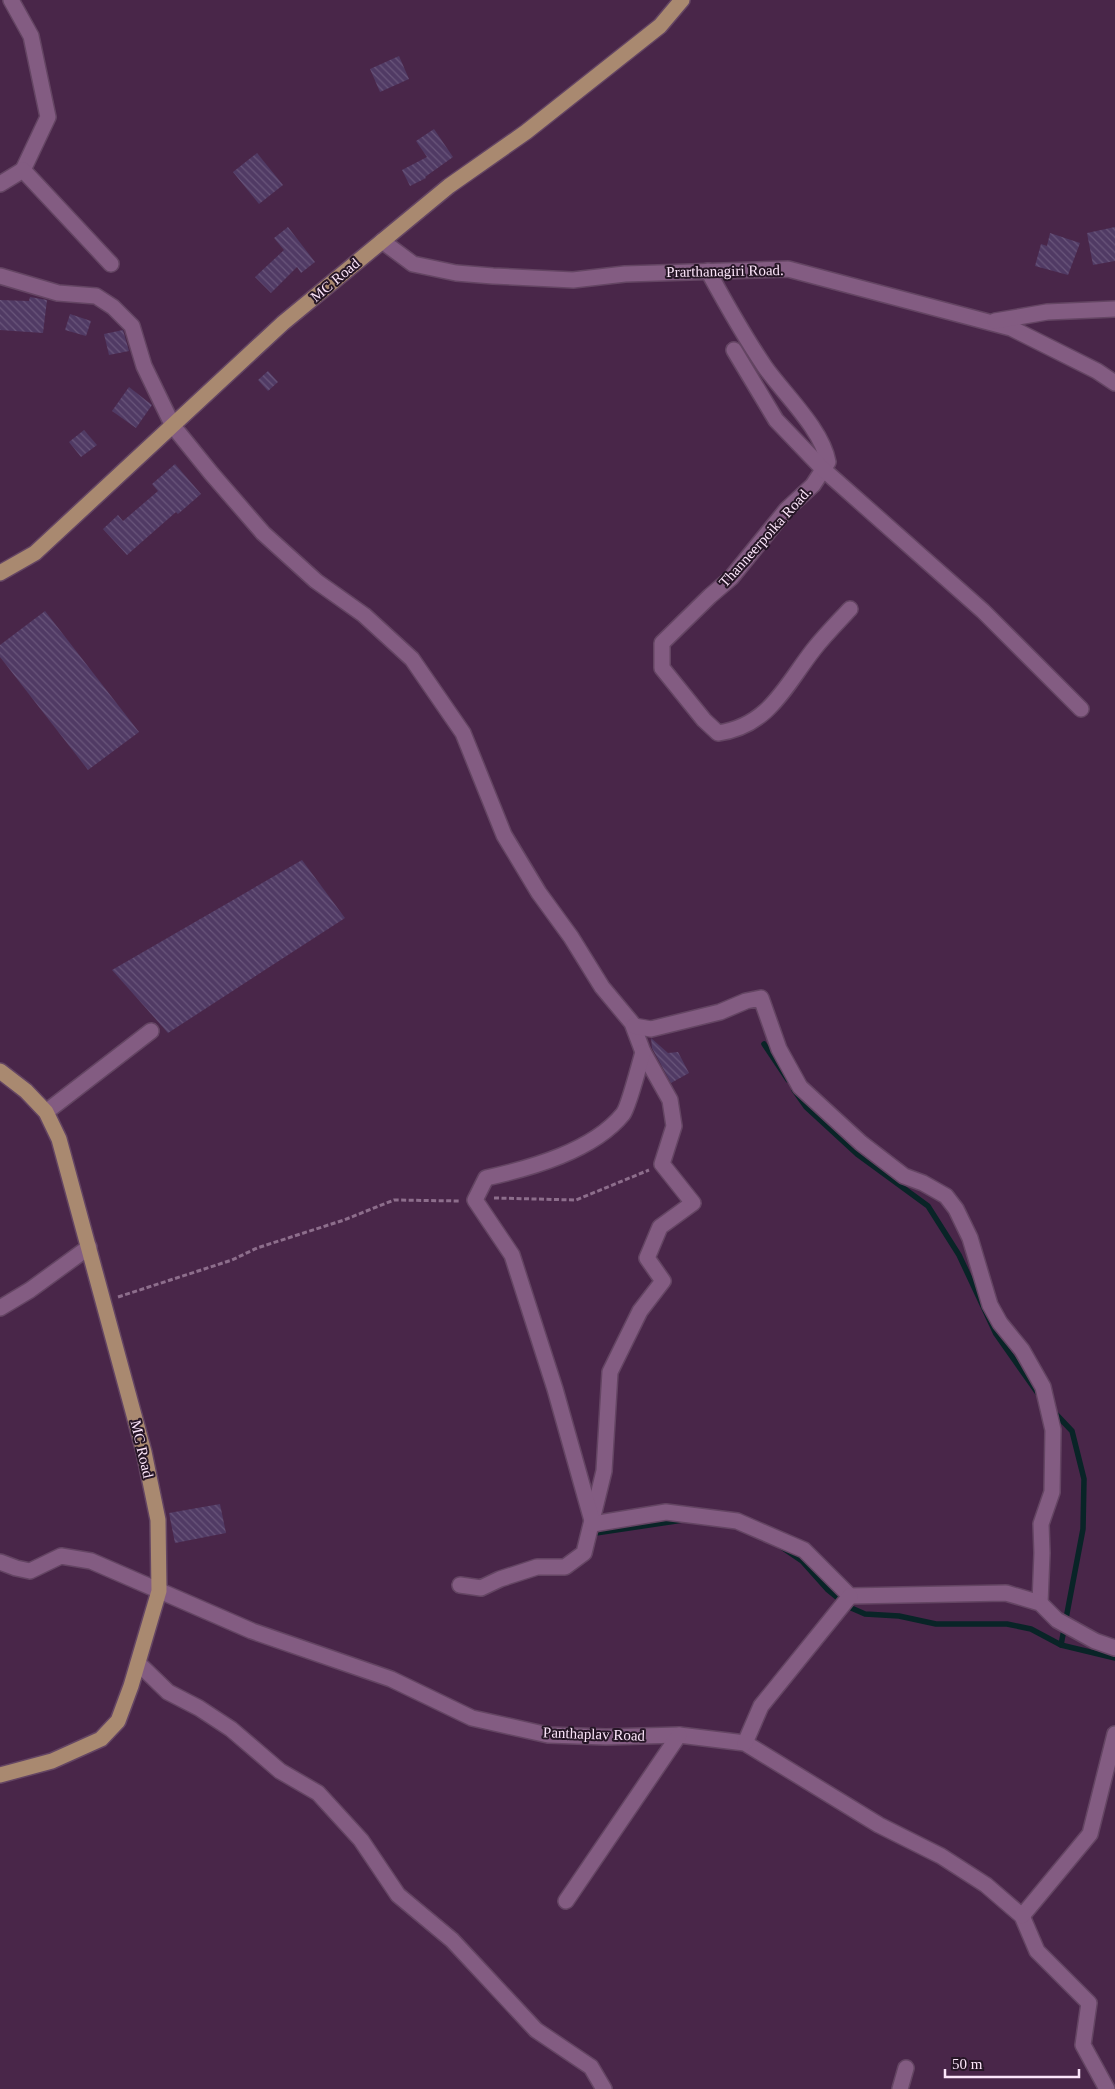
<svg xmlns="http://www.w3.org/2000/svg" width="1115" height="2089" viewBox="0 0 1115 2089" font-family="'Times New Roman',serif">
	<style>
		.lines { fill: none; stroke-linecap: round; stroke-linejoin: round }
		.stream { stroke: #092427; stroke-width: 5.5 }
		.building { fill: url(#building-back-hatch) }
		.minor-casing { stroke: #644563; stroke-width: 18 }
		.major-casing { stroke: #644563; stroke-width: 18 }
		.path { stroke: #8d6e8c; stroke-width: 3; stroke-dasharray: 5 2.5; stroke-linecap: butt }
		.minor { stroke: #835c82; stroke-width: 15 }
		.major { stroke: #a98970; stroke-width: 15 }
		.labels { text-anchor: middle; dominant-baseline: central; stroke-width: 4; stroke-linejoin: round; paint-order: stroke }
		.street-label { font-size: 15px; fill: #fce5fa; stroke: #261626 }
	</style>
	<defs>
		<pattern id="building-back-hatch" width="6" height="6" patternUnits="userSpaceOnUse" patternTransform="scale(1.25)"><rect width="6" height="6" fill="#503a64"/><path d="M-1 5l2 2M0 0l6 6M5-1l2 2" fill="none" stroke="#6a567b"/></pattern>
	</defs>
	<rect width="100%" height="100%" fill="#492649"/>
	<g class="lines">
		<g class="stream">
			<polyline points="764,1044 788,1080"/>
			<polyline points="794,1090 806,1107 857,1154 928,1206 959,1255 996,1334 1039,1395"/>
			<polyline points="1053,1411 1072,1431 1084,1479 1083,1529 1061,1645"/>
			<polyline points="596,1533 683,1520"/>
			<polyline points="780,1546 802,1561 827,1589 849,1607 865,1614 899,1616 936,1624 1007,1624 1031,1629 1061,1645 1115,1658"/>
		</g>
	</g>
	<g class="building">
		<polygon points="399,56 409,79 380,92 370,69"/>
		<polygon points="434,129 453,157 425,177 426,178 410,186 402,170 427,157 416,141"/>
		<polygon points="257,153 283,185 259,204 233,172"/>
		<polygon points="288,227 315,262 301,273 297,267 271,293 255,277 284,250 274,238"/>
		<polygon points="1115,227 1115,261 1093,265 1087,233"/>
		<polygon points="1050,233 1080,243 1068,275 1035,266 1041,244 1047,246"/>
		<polygon points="30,297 47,300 43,333 0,330 0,300 29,301"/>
		<polygon points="70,314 91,321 86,336 65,330"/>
		<polygon points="123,330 129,351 109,355 104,334"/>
		<polygon points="268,371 278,382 268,391 258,380"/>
		<polygon points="129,387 152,405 136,428 112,411"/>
		<polygon points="84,430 97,445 81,457 69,442"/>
		<polygon points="175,464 201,494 178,514 176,512 127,555 103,529 118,515 123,521 158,491 152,484"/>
		<polygon points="45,611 139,732 88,770 0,657 0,645"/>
		<polygon points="302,860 345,918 168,1033 112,970"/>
		<polygon points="651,1038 668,1053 678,1052 689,1073 671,1083 652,1048"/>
		<polygon points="220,1504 226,1533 175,1543 169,1513"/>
	</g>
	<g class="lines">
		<g class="minor-casing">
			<g id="minor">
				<polyline points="11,0 31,36 48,117 23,170"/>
				<polyline points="0,184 23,170 111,264"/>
				<polyline points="382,241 413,264 456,273 493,276 573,280 625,274 788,269 1011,328 1097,371 1115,383"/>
				<path d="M708 271C726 304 744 336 765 367 784 394 822 429 828 462L813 485 787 509 731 578 710 596 662 643V668L704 720 718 733C769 726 785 686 814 649 825 635 838 622 850 609"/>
				<polyline points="0,276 58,293 96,296 113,307 132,326 144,366 173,426 211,473 263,533 316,581 364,615 412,659 463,733 504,835 539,893 571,937 602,987 632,1023 643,1052 670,1100 674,1126 662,1164 693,1203 660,1227 647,1258 663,1281 640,1311 610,1372 604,1471 584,1553 565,1567 537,1567 500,1579 481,1588 460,1585"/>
				<polyline points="995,321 1047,312 1115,309"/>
				<polyline points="734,350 776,420 824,470 983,611 1081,709"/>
				<polyline points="634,1026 651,1029 720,1012 746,1001 761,998 779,1049 800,1087 861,1143 904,1176 923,1183 946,1196 956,1209 970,1238 990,1305 1000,1323 1022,1350 1043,1387 1053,1430 1052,1492 1041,1524 1042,1553 1040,1603"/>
				<path d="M643 1052C640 1063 628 1108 623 1114 593 1151 531 1168 486 1178L475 1200 512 1255 555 1389 593 1524 666 1512 737 1521 804 1550 850 1596"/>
				<polyline points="46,1112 151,1031"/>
				<polyline points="0,1308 30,1290 89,1247"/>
				<polyline points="0,1562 16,1568 30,1571 61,1556 91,1561 252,1631 391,1679 472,1718 548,1735 606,1737 679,1735 745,1743 879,1825 941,1856 986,1885 1022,1916 1037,1951 1089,2003 1083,2045 1107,2089"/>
				<polyline points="850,1596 1006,1593 1040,1603 1057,1620 1095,1641 1115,1648"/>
				<polyline points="138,1663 168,1692 199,1708 231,1729 280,1771 318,1793 361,1840 398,1895 452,1940 536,2030 591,2067 604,2089"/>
				<polyline points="745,1743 761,1706 850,1596"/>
				<polyline points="566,1901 679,1735"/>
				<polyline points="1022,1916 1090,1834 1115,1734"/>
				<polyline points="900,2089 906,2068"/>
			</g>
		</g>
		<g class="major-casing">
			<g id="major">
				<polyline points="0,573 35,553 283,323 449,186 526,132 660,26 682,0"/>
				<polyline points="0,1071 26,1091 46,1112 59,1139 144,1452 158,1520 159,1591 131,1686 118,1721 101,1739 52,1761 0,1775"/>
			</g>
		</g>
		<g class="path">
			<polyline points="494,1198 576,1200 649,1170"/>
			<polyline points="118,1297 232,1260 257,1248 344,1220 394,1200 460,1201"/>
		</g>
		<use href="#minor" class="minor"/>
		<use href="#major" class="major"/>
	</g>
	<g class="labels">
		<g class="street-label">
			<text transform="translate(725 271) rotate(-1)">Prarthanagiri Road.</text>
			<text transform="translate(335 280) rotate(-40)">MC Road</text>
			<text transform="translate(765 537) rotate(-48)">Thanneerpoika Road.</text>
			<text transform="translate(142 1449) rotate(77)">MC Road</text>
			<text transform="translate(594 1734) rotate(2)">Panthaplav Road</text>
		</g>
	</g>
	<path d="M945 2069v8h134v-8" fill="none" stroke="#fce5fa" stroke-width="2.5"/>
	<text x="952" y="2069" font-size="15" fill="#fce5fa" stroke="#261626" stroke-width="4" paint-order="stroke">50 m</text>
</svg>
